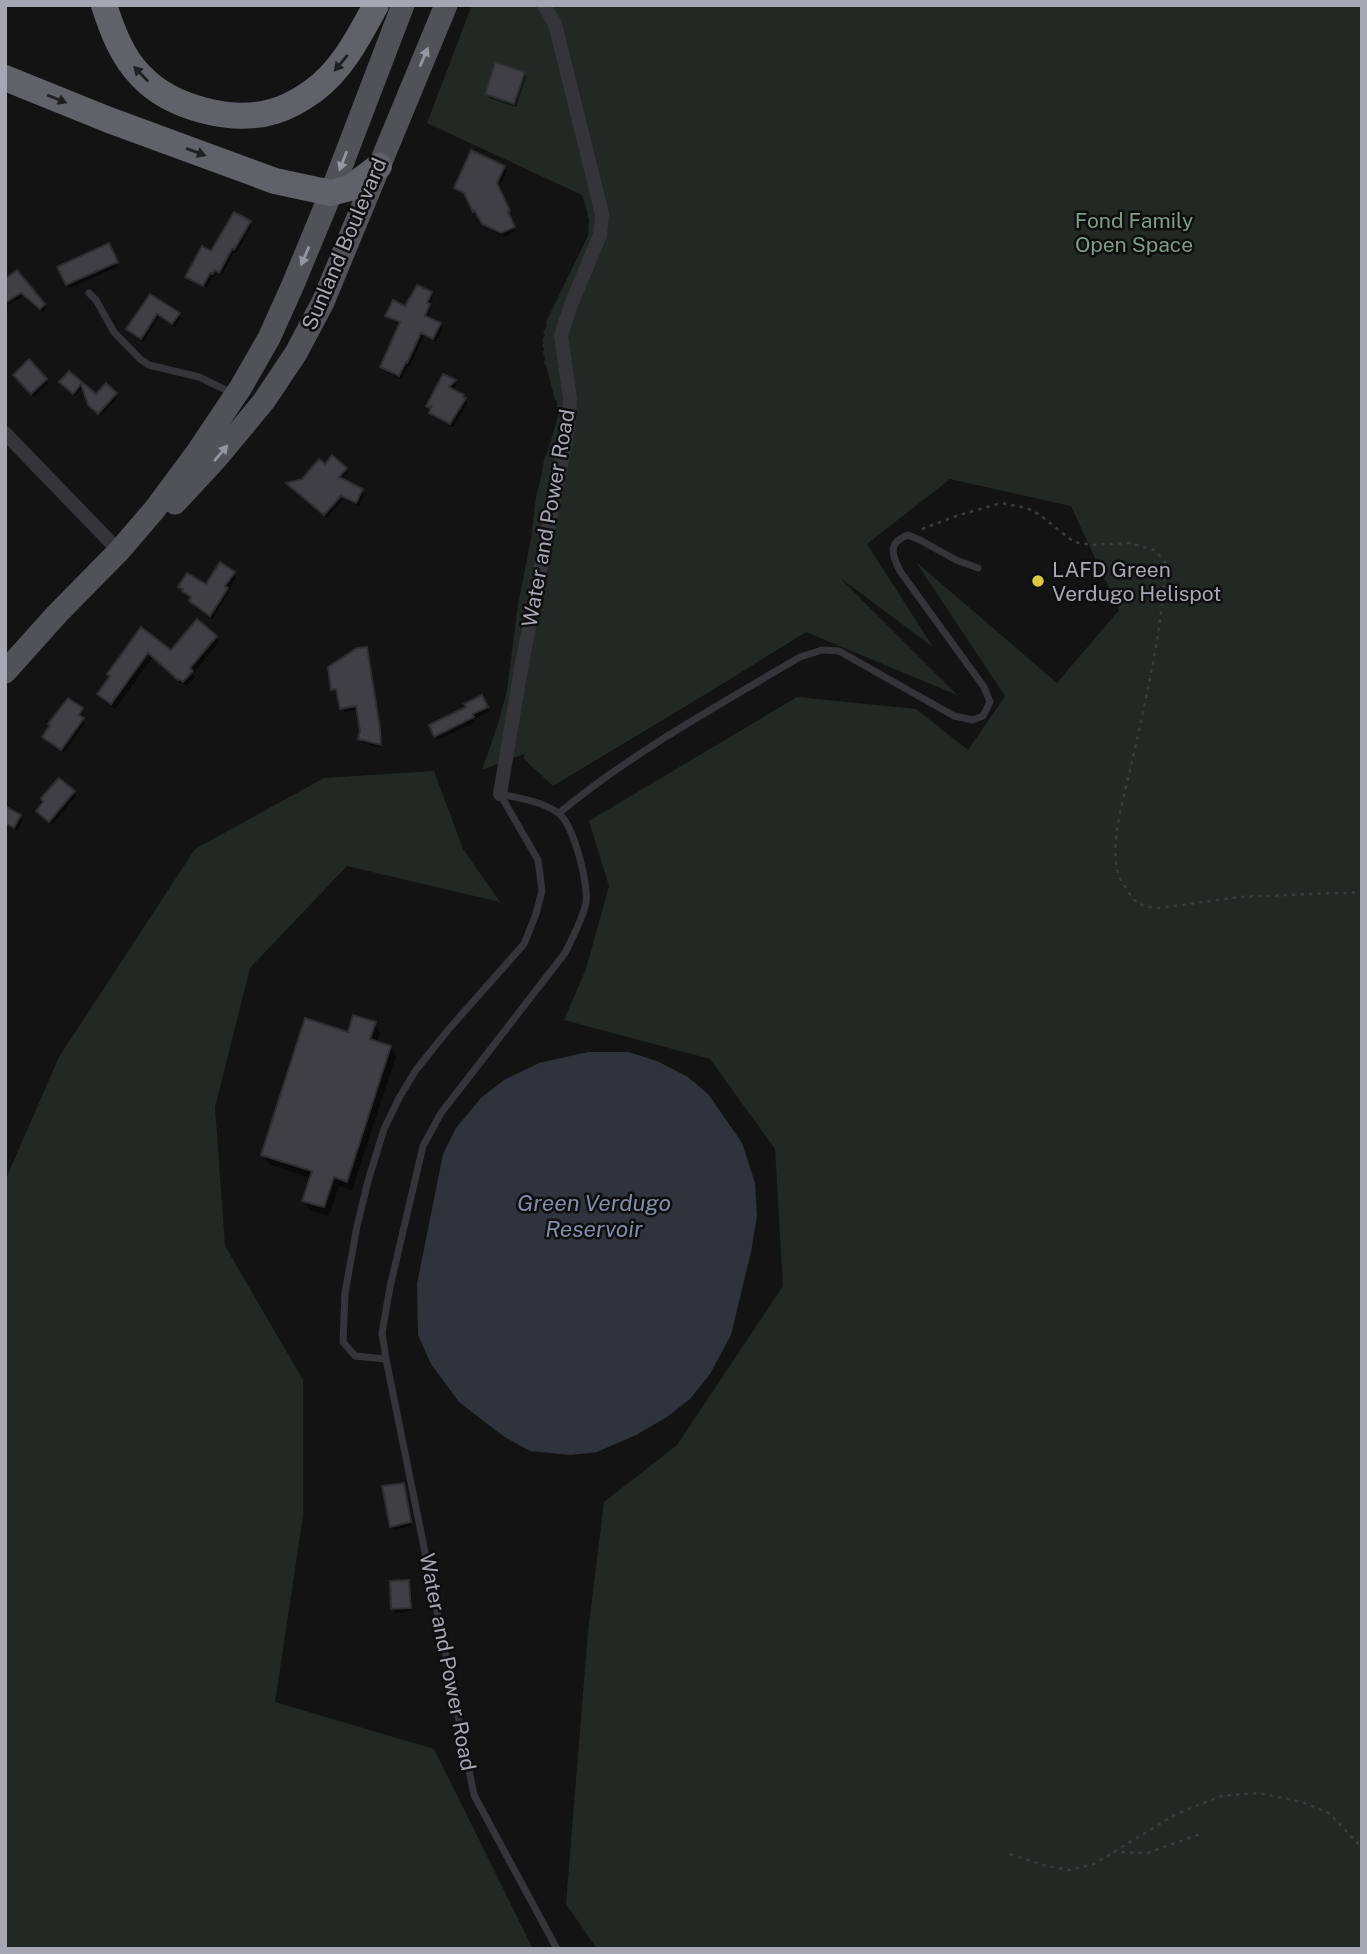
<svg xmlns="http://www.w3.org/2000/svg" width="1367" height="1954" viewBox="0 0 1367 1954" font-family="'Public Sans',sans-serif">
	<style>
		.green { fill: #222924 }
		.water { fill: #2e333c }
		.shadow { fill: #0007 }
		.building { fill: #404044; stroke: #2e2d30; stroke-width: 2 }
		.lines { fill: none; stroke-linecap: round; stroke-linejoin: round }
		.path { stroke: #3b3b40; stroke-width: 2.5; stroke-dasharray: 3.5 5; stroke-linecap: butt }
		.service { stroke: #353439; stroke-width: 7 }
		.minor { stroke: #353439; stroke-width: 14 }
		.primary { stroke: #515158; stroke-width: 23 }
		.motorway { stroke: #616269; stroke-width: 26 }
		.oneway { fill: #9596a1 }
		.oneway2 { fill: #1f1f21 }
		.poi-dot { fill: #dcc843; stroke: #0e0e0f; stroke-width: 2.5 }
		.labels { text-anchor: middle; dominant-baseline: central; stroke-width: 5; stroke-linejoin: round; paint-order: stroke }
		.park-label { font-size: 21px; fill: #7f9c87; stroke: #0e0e0f }
		.street-label { font-size: 21px; fill: #a6a7b3; stroke: #0e0e0f }
		.poi-label { font-size: 21px; fill: #a6a7b3; stroke: #0e0e0f; text-anchor: start }
		.water-label { font-size: 23px; font-style: italic; fill: #818eab; stroke: #0e0e0f }
	</style>
	<rect width="100%" height="100%" fill="#131314"/>
	<g class="green">
		<polygon points="472,5 1362,5 1362,1949 597,1949 566,1904 588,1632 604,1502 677,1445 783,1286 775,1149 710,1059 564,1020 586,969 609,886 589,821 797,697 916,709 968,750 1005,696 916,562 1057,683 1119,610 1071,506 950,479 867,544 933,647 839,577 957,695 806,632 724,683 553,786 524,759 524,754 482,770 498,724 507,690 518,605 531,538 536,497 540,482 544,460 548,451 559,413 557,412 557,401 555,400 546,365 544,364 545,356 543,355 544,348 542,346 544,342 542,341 545,335 543,333 547,325 546,322 588,236 589,218 587,216 588,214 582,195 427,123"/>
		<polygon points="434,771 463,849 500,902 347,866 250,968 215,1107 225,1246 303,1380 303,1516 275,1702 434,1749 533,1949 5,1949 5,1181 59,1057 195,849 324,778"/>
	</g>
	<polygon class="water" points="588,1052 629,1052 659,1062 688,1077 709,1095 742,1143 755,1183 757,1216 751,1252 731,1335 710,1374 690,1399 667,1417 636,1435 597,1452 571,1455 530,1451 503,1436 459,1402 431,1364 418,1335 417,1284 443,1154 456,1128 481,1098 504,1080 539,1063"/>
	<g class="shadow">
		<polygon points="523,73 526,77 516,107 489,98 487,94"/>
		<polygon points="504,167 507,171 499,188 511,216 509,217 516,231 504,237 486,228 479,214 477,215 475,211 468,196 458,192 456,188"/>
		<polygon points="250,222 252,226 236,253 234,252 221,276 217,273 215,277 213,276 207,287 188,277 188,279 187,277 212,253"/>
		<polygon points="110,249 118,267 70,288 60,268"/>
		<polygon points="5,281 44,305 46,309 43,312 24,295 5,307"/>
		<polygon points="431,294 433,298 429,306 431,310 427,318 439,324 442,328 436,342 424,336 410,366 408,366 401,379 384,371 382,367 401,325 390,320 387,316 406,308"/>
		<polygon points="150,296 178,314 181,318 175,327 159,317 143,342 131,334 129,330"/>
		<polygon points="69,373 96,396 116,395 117,398 100,416 90,405 84,386 75,396 63,386 61,383"/>
		<polygon points="444,376 455,381 457,385 452,391 463,396 467,404 453,427 433,417 428,406"/>
		<polygon points="17,379 45,380 48,384 34,397"/>
		<polygon points="326,466 345,469 348,473 341,481 362,490 364,494 359,506 343,499 327,518 288,484 303,481"/>
		<polygon points="234,574 236,578 228,590 229,593 212,619 193,605 191,601 192,599 186,595 180,587 206,586"/>
		<polygon points="142,630 171,652 215,637 219,642 193,674 195,677 187,686 183,683 182,684 152,658 115,709 102,700 99,694"/>
		<polygon points="367,649 369,653 382,748 363,743 360,738 362,731 358,710 344,712 339,693 335,693 333,689"/>
		<polygon points="481,698 489,712 473,719 475,722 438,740 431,726 468,708"/>
		<polygon points="82,710 84,714 82,718 85,723 64,753 46,741 44,737"/>
		<polygon points="73,792 76,796 52,825 41,815 38,811"/>
		<polygon points="5,813 20,816 23,821 17,831 5,824"/>
		<polygon points="374,1024 380,1033 377,1043 390,1047 396,1056 352,1190 339,1186 329,1216 310,1210 304,1200 311,1178 269,1164 263,1154 349,1034"/>
		<polygon points="403,1484 405,1489 412,1526 394,1530 391,1526"/>
		<polygon points="408,1582 411,1586 412,1611 395,1613 393,1609"/>
	</g>
	<g class="building">
		<polygon points="495,62 525,72 514,104 485,94"/>
		<polygon points="471,150 505,166 497,183 510,211 508,212 515,227 501,233 482,224 475,211 473,212 464,193 454,188"/>
		<polygon points="234,212 251,221 234,250 232,249 219,273 215,270 213,274 210,273 203,286 185,277 202,246 211,251"/>
		<polygon points="109,243 118,262 66,285 57,267"/>
		<polygon points="17,270 45,304 40,309 21,293 5,303 5,279"/>
		<polygon points="417,285 432,292 427,303 430,304 425,316 441,323 433,339 421,333 407,363 406,362 399,376 380,367 400,322 385,316 393,300 405,306"/>
		<polygon points="150,294 180,313 172,324 157,314 141,339 126,329"/>
		<polygon points="29,359 47,379 31,394 13,375"/>
		<polygon points="69,371 96,394 106,383 117,393 98,414 88,405 81,384 73,394 59,382"/>
		<polygon points="443,374 456,380 449,387 464,395 463,397 466,398 450,424 429,413 432,405 430,408 426,406"/>
		<polygon points="332,455 347,468 339,477 363,489 356,503 341,496 324,515 286,483 302,479 319,459 325,464"/>
		<polygon points="220,562 235,572 225,586 228,588 210,616 189,601 191,597 182,591 183,589 178,587 187,573 206,584"/>
		<polygon points="197,619 217,636 190,668 193,671 183,682 179,679 178,680 148,653 111,704 97,694 110,676 107,674 141,627 171,650"/>
		<polygon points="367,647 380,728 381,745 358,739 360,731 356,706 340,709 336,689 331,690 328,667 357,648"/>
		<polygon points="482,695 488,707 473,714 474,717 434,737 429,725 466,707 464,704"/>
		<polygon points="68,698 83,708 79,715 84,718 61,750 42,737 50,725 48,724"/>
		<polygon points="59,778 75,791 49,822 36,811 43,802 41,798"/>
		<polygon points="5,806 21,815 14,828 5,823"/>
		<polygon points="353,1015 376,1022 370,1039 391,1046 347,1182 334,1177 324,1207 302,1201 312,1171 261,1155 305,1018 348,1032"/>
		<polygon points="404,1483 411,1522 390,1527 382,1486"/>
		<polygon points="409,1580 411,1608 391,1609 390,1581"/>
	</g>
	<g class="lines">
		<g class="path">
			<path d="M922 529 956 516 1001 503 1027 508 1040 515 1074 542 1092 545 1130 543 1154 550 1165 562C1163 628 1147 693 1133 757 1126 791 1109 840 1118 874 1119 878 1123 883 1126 888 1135 904 1141 907 1160 908L1239 897 1362 892"/>
			<polyline points="1113,1852 1147,1853 1203,1833"/>
			<polyline points="1010,1854 1043,1865 1069,1870 1094,1864 1176,1814 1221,1796 1259,1793 1302,1802 1329,1813 1362,1848"/>
		</g>
		<g class="service">
			<polyline points="89,293 96,300 114,332 140,359 149,365 199,377 232,393"/>
			<path d="M500 794C519 798 540 801 557 812 573 822 589 884 586 903 582 920 573 937 565 953L441 1113 423 1146 390 1287 382 1333 386 1359 474 1795 557 1949"/>
			<path d="M559 813C633 752 717 706 800 657L822 650 839 651 954 716 973 720 983 716 990 702 984 687 900 571C892 555 887 543 908 535L920 540 956 560 978 568"/>
			<polyline points="386,1359 355,1356 343,1342 345,1293 357,1226 368,1181 384,1129 399,1098 416,1070 448,1030 524,944 536,914 542,891 538,860 500,794"/>
		</g>
		<g class="minor">
			<polyline points="5,433 119,551"/>
			<polyline points="500,794 522,663 568,429 570,398 561,336 570,307 600,235 602,214 555,24 544,5"/>
		</g>
		<g class="primary">
			<polyline points="175,503 215,460 264,401 296,353 323,302 446,5"/>
			<polyline points="5,672 57,614 119,551 155,509 198,451 241,387 269,338 292,287 331,193 403,5"/>
		</g>
		<g class="motorway">
			<path d="M104 5C112 30 122 57 141 76 171 108 233 124 275 111 288 107 302 99 313 91 343 69 359 36 376 5"/>
			<polyline points="5,78 109,120 275,181 331,193 350,188 379,166"/>
		</g>
	</g>
	<defs><path id="oneway-solid" d="M-6-.8H1V-3.2L6.5 0L1 3.2V.8H-6Z" transform="scale(1.75)"/></defs>
	<g class="oneway">
		<use href="#oneway-solid" transform="translate(424 57) rotate(-67)"/>
		<use href="#oneway-solid" transform="translate(343 161) rotate(111)"/>
		<use href="#oneway-solid" transform="translate(305 256) rotate(113)"/>
		<use href="#oneway-solid" transform="translate(221 453) rotate(-50)"/>
	</g>
	<g class="oneway2">
		<use href="#oneway-solid" transform="translate(341 63) rotate(130)"/>
		<use href="#oneway-solid" transform="translate(141 74) rotate(-134)"/>
		<use href="#oneway-solid" transform="translate(57 99) rotate(22)"/>
		<use href="#oneway-solid" transform="translate(196 152) rotate(20)"/>
	</g>
	<circle class="poi-dot" cx="1038" cy="581" r="7"/>
	<g class="labels">
		<g class="park-label">
			<text x="1134" y="220">Fond Family<tspan x="1134" dy="24">Open Space</tspan></text>
		</g>
		<g class="street-label">
			<text transform="translate(344 244) rotate(-67)">Sunland Boulevard</text>
			<text transform="translate(548 518) rotate(-80)">Water and Power Road</text>
			<text transform="translate(448 1662) rotate(79)">Water and Power Road</text>
		</g>
		<g class="poi-label">
			<text x="1052" y="569">LAFD Green<tspan x="1052" dy="24">Verdugo Helispot</tspan></text>
		</g>
		<g class="water-label">
			<text x="594" y="1202">Green Verdugo<tspan x="594" dy="26">Reservoir</tspan></text>
		</g>
	</g>
	<rect width="1367" height="1954" fill="none" stroke="#a6a7b3" stroke-width="14"/>
</svg>
